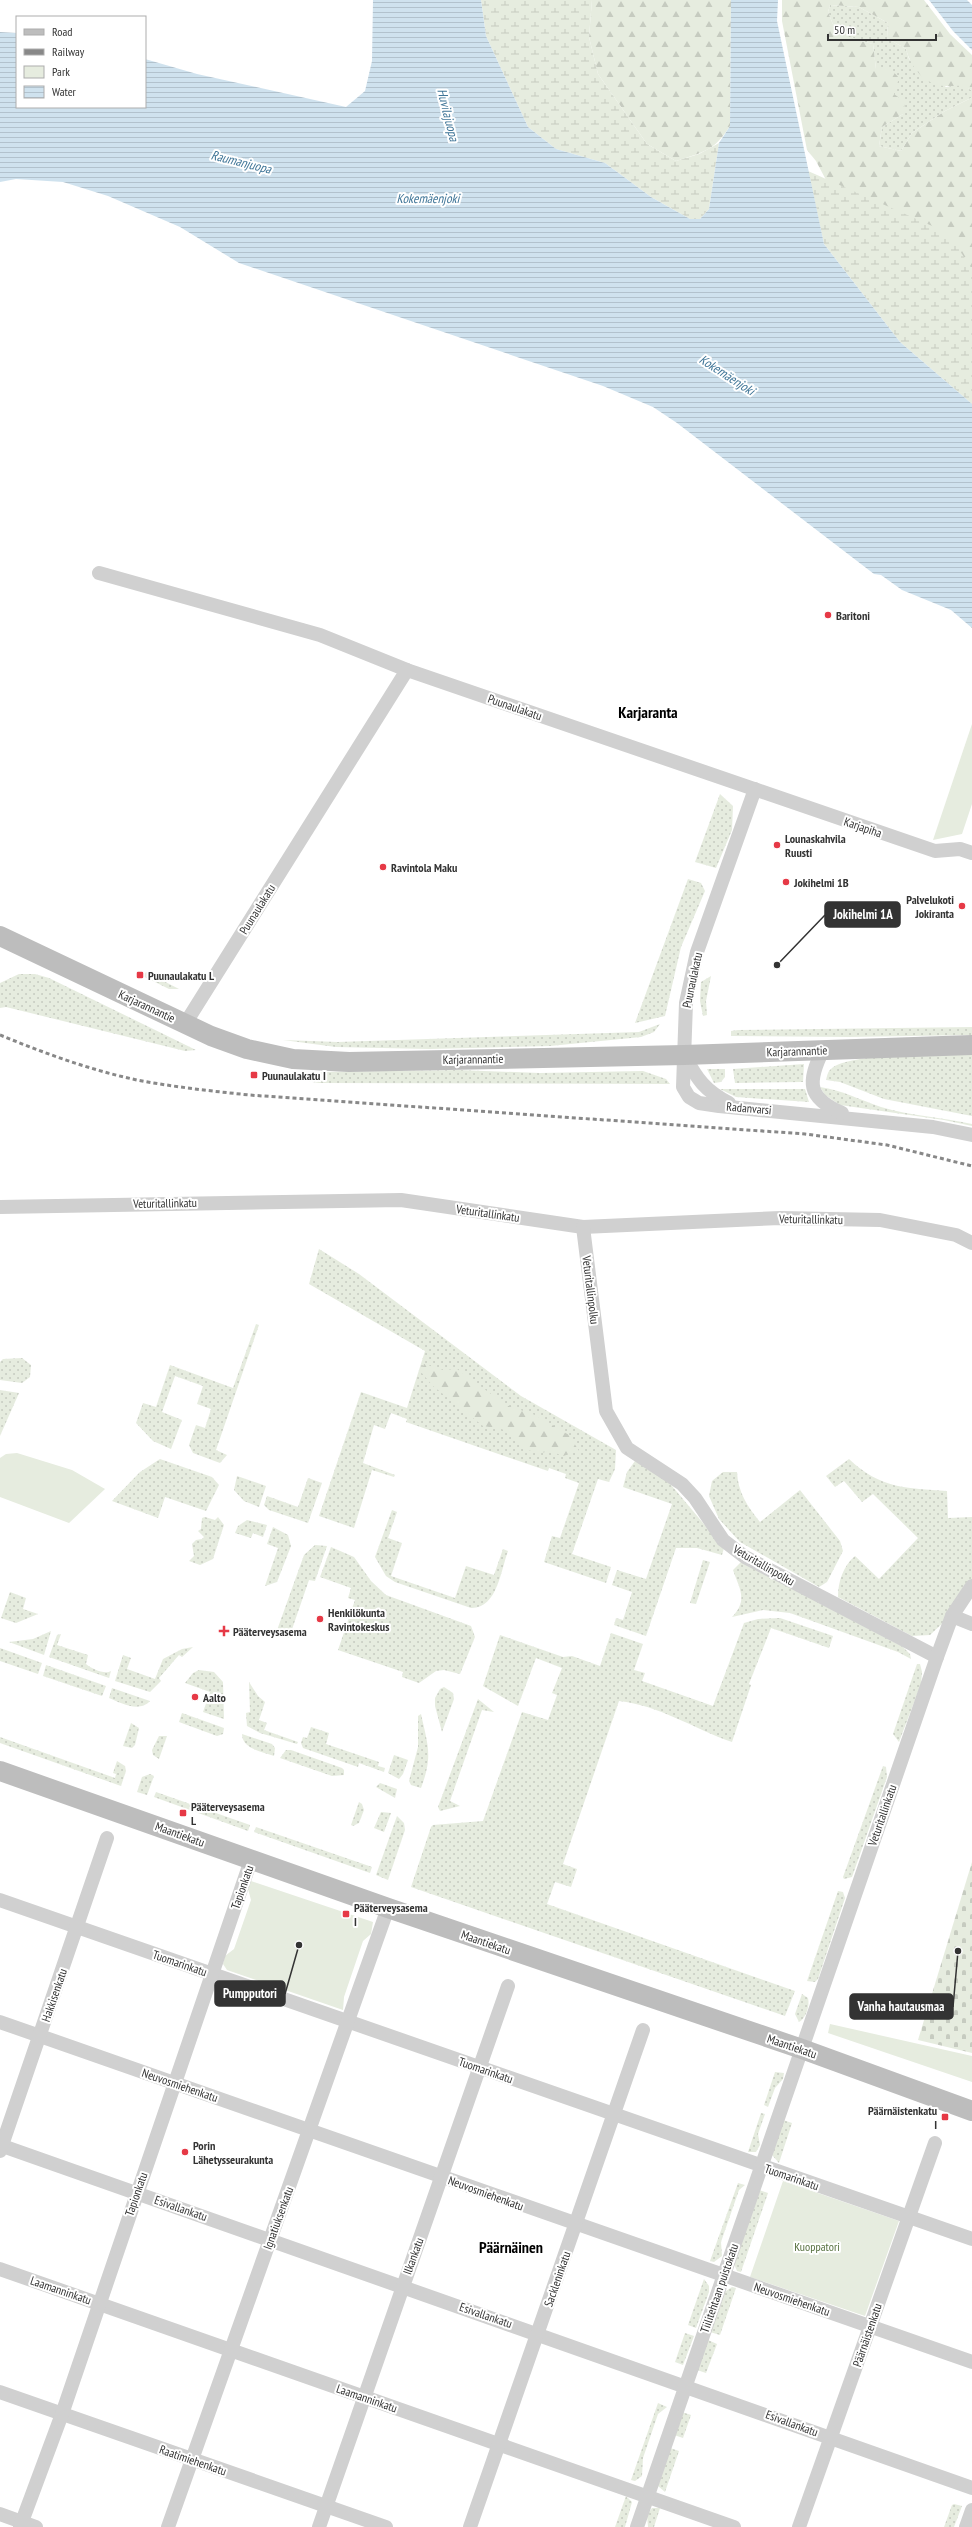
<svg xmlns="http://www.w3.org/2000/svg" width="972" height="2527" viewBox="0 0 972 2527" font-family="'PT Sans Narrow',sans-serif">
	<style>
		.grass { fill: url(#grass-dots) }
		.forest { fill: url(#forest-firs); fill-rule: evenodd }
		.wetland { fill: url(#wetland-marsh) }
		.cemetery { fill: url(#cemetery-stones) }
		.green { fill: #e6ecdf }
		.water { fill: url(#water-rules) }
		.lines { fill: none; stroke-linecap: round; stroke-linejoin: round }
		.street { stroke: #d0d0d0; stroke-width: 14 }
		.secondary { stroke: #bdbdbd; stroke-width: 20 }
		.rail { stroke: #888; stroke-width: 3; stroke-dasharray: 4 3; stroke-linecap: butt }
		.poi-dot { fill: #e63946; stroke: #fff; stroke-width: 1.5 }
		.labels { text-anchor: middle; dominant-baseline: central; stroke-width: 4; stroke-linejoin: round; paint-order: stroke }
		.poi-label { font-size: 12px; font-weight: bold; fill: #333; stroke: #fff; text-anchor: start }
		.street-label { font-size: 12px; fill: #333; stroke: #fff }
		.park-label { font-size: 12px; fill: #56703f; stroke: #fff }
		.water-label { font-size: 13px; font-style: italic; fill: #3f7597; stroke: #fff }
		.district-label { font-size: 16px; font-weight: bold; fill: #000; stroke: #fff }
		.leader { fill: none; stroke: #333; stroke-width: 1.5 }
		.callout-dot { fill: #333; stroke: #fff; stroke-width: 1.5 }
		.callout { fill: #333; stroke: #333; stroke-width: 1.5 }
		.callout-label { font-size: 13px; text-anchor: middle; font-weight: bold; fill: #fff }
	</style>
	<defs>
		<pattern id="grass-dots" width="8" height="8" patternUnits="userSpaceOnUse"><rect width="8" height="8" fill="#e6ecdf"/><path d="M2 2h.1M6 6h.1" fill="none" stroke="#c6cbc0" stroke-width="1.8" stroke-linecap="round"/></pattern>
		<pattern id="forest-firs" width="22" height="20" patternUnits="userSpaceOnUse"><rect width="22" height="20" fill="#e6ecdf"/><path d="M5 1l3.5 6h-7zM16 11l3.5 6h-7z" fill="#c6cbc0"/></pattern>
		<pattern id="wetland-marsh" width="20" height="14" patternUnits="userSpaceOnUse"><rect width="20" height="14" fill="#e6ecdf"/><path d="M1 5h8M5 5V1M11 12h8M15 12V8" fill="none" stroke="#c6cbc0"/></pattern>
		<pattern id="cemetery-stones" width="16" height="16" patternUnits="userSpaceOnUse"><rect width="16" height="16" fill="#e6ecdf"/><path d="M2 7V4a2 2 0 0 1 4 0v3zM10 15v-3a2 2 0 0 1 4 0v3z" fill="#c6cbc0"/></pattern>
		<pattern id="water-rules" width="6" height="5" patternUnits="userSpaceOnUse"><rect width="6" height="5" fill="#cfe2ee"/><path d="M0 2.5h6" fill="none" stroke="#b2c2cd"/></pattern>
	</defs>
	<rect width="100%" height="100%" fill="#fff"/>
	<g class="grass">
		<polygon points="830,5 859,7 888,23 887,38 906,49 909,59 946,87 962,84 971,90 971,98 945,111 912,133 901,151 879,146 882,127 903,114 894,94 876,69 873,44 857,40 834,27 828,12"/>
		<polygon points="720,794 733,806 732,830 716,868 695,862"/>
		<polygon points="688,879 701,883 705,891 681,947 665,1016 635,1023"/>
		<polygon points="146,972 179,989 169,989 143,976"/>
		<polygon points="19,974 35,974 49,978 196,1050 185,1051 6,1007 0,1008 0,983"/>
		<polygon points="711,976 706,1001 707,1015 703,1016 700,1001 701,982"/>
		<polygon points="660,1024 654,1032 641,1037 550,1046 429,1049 336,1047 283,1040 338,1042 639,1032"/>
		<polygon points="972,1027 972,1035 848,1037 731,1036 731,1031 738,1030"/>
		<path d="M972 1054V1116L884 1099 840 1082 826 1080C827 1076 828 1071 831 1069 848 1052 945 1055 972 1054Z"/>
		<polygon points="804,1064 803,1082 735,1083 733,1069"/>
		<polygon points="707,1069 725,1069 725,1077 721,1082 714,1083"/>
		<polygon points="458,1070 540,1073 643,1071 666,1079 670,1084 319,1083 272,1076 300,1076 318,1072"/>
		<path d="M820 1087C842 1090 860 1100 881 1107 910 1116 942 1117 972 1124V1126L944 1120 840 1105 825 1095Z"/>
		<polygon points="720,1089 805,1089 809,1102 736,1097"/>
		<polygon points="319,1249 359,1274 521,1396 616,1450 615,1469 609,1482 598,1479 572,1554 611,1567 606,1583 544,1562 552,1536 560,1538 579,1483 565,1478 566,1474 549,1468 548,1471 406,1422 407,1419 391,1413 385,1429 374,1425 363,1463 395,1475 394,1477 372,1470 354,1528 319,1516 361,1392 407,1408 425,1351 309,1284"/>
		<polygon points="256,1324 259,1325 216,1450 227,1455 220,1463 193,1453 189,1445 196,1425 205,1428 211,1409 197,1404 203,1386 175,1376 162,1412 182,1420 171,1449 153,1441 136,1423 143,1403 156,1407 170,1365 233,1388"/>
		<polygon points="22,1358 31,1365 30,1377 22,1383 0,1380 0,1362 3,1359"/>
		<polygon points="0,1390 19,1393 0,1436"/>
		<polygon points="160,1459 212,1477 219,1485 206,1511 165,1497 158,1518 112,1501 140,1472"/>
		<path d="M849 1459C880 1489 907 1488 947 1491L948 1518 972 1517V1580L945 1621 930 1635 912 1636 838 1597C838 1582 843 1566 855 1556L879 1579 918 1538 873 1494 862 1502 844 1481 835 1487 826 1476Z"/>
		<polygon points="635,1461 667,1480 724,1548 722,1555 697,1548 676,1548 646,1636 614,1625 616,1618 623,1620 632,1592 612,1585 617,1570 646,1579 672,1504 623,1487 627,1472"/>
		<path d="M723 1472H737C738 1492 747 1506 760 1522L800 1490 840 1541 843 1551 827 1582 819 1587 740 1542 719 1519 709 1496 712 1481Z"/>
		<polygon points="237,1476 266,1486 259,1507 244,1501 234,1490"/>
		<polygon points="308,1478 322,1483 308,1523 269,1510 264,1505 267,1496 298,1507"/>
		<path d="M392 1510 397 1512 388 1538 402 1543 391 1576 455 1598 466 1566 494 1575 503 1549 508 1551C501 1570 497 1609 471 1608L395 1582 386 1576 375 1557Z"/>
		<polygon points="205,1517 215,1520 218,1517 224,1525 213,1559 200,1565 189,1561 194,1556 192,1544 196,1540 202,1539 204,1537 198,1531 201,1529 202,1518"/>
		<polygon points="247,1520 267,1525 263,1537 253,1533 251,1538 235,1533 238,1526"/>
		<polygon points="273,1527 288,1535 291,1546 277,1582 265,1586 278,1548 267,1544"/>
		<polygon points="315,1545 327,1546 315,1581 309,1580 289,1638 276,1633 304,1555"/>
		<polygon points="331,1547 354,1557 371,1581 386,1595 471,1626 475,1637 460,1674 444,1670 436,1671 419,1683 402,1677 403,1672 338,1650 355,1600 348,1598 351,1588 320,1577"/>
		<polygon points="703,1560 710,1562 696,1604 690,1603"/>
		<path d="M742 1561 903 1647 910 1654 911 1659 898 1652 790 1613 763 1610 732 1617C748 1600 740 1590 733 1570Z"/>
		<polygon points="10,1592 26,1598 23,1609 38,1614 16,1623 1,1618"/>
		<path d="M780 1618 833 1636 829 1648 771 1628 749 1684 751 1685 732 1742C694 1729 659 1705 619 1701L563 1864 577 1869 571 1887 555 1882 547 1904 795 1991 785 2016 411 1887 431 1827 433 1825 483 1821 522 1712 548 1720 557 1695 552 1693 562 1668 536 1658 518 1706 483 1686 500 1635 563 1657 572 1656 600 1666 611 1633 643 1644 634 1670 645 1673 642 1681 713 1706 744 1623 758 1619Z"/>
		<polygon points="51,1631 44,1655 9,1642 33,1639"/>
		<path d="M61 1634 57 1645 88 1655 86 1664C92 1669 105 1675 111 1671L109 1678 49 1657 57 1635Z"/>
		<polygon points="193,1647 182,1657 179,1655 159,1678 161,1681 150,1692 115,1681 123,1655 131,1658 127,1669 155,1679 163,1659 182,1649"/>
		<polygon points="0,1648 42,1663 38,1674 0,1661"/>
		<polygon points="917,1664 920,1664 922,1672 921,1684 899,1742 893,1734"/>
		<polygon points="46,1665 106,1686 102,1696 43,1676"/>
		<polygon points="199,1670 214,1672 223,1682 224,1719 203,1712 210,1692 185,1683 193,1673"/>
		<polygon points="249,1682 258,1696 265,1702 259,1720 267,1723 264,1730 298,1742 297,1744 260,1733 247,1726 246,1713 250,1712"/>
		<polygon points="444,1687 453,1693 454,1699 442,1732 435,1706 435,1698 440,1689"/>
		<path d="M112 1688 150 1701C139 1713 121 1703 109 1698Z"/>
		<polygon points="478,1699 494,1712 482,1710 450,1801 460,1806 440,1811 438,1807"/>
		<polygon points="182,1713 224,1728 223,1734 217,1736 179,1722"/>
		<path d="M421 1714C428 1746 433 1756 421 1788L411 1785 409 1781 418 1747V1716Z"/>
		<polygon points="131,1723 139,1728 135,1745 132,1748 123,1746"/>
		<polygon points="311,1727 329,1733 326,1744 379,1762 378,1766 385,1768 384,1772 359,1763 358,1767 303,1748 301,1743 303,1737 307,1738"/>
		<path d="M242 1734 272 1744 275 1748 274 1756C263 1752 242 1749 242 1734Z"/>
		<polygon points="159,1736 167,1736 159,1759 153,1755 152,1750"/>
		<polygon points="0,1737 115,1778 116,1774 113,1773 117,1761 125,1766 126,1771 121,1786 0,1743"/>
		<polygon points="286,1750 291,1750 342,1768 344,1770 344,1775 332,1776 280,1758"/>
		<polygon points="394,1755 408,1760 403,1774 399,1779 388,1773"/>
		<polygon points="883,1766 886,1767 887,1777 852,1877 844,1879 843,1877"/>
		<polygon points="150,1774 154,1776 147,1795 137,1792 142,1777"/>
		<polygon points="380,1783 397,1789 395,1798 376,1787"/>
		<polygon points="156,1792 250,1825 248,1831 154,1797"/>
		<polygon points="359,1802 362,1804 364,1810 359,1823 353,1826 351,1825"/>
		<polygon points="381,1812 391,1813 384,1832 374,1828"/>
		<polygon points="397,1816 404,1823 405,1830 388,1880 376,1875"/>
		<polygon points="256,1827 372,1867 370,1873 254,1832"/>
		<polygon points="838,1891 843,1892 845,1898 818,1979 815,1982 807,1981"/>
		<path d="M802 1994 808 1998C810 2006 806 2018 799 2022L795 2014Z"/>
		<polygon points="775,2072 784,2073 783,2079 775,2088 768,2107 764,2105"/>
		<polygon points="761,2113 765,2114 758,2134 760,2145 756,2152 748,2152"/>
		<polygon points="783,2120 792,2123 779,2163 772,2155"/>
		<polygon points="738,2183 745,2185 739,2190 721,2242 722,2256 714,2262 710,2261"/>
		<polygon points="759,2190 768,2193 741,2272 737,2271 734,2264"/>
		<polygon points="704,2279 709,2286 709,2292 696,2328 688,2325"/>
		<polygon points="732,2287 736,2288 720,2335 710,2332 723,2293"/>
		<polygon points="685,2333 694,2336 683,2365 675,2362"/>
		<polygon points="708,2340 717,2344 706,2373 697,2370"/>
		<polygon points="658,2403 667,2407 658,2414 643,2458 642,2476 635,2481 631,2480"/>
		<polygon points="682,2412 691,2415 683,2438 674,2435"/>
		<polygon points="670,2448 679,2451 665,2492 658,2486"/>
		<polygon points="626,2496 632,2502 625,2527 615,2527"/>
		<polygon points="954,2504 962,2506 954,2527 944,2527 952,2505"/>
		<polygon points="652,2508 660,2508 654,2527 648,2527 647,2515"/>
	</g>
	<g class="forest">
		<path d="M592 0H731L730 126C714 151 704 152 676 161L647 144 598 74 589 37Z"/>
		<path d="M782 0H924L950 34 972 55V373L836 199 816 161 807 150 782 21ZM830 5 859 7 888 23 887 38 906 49C911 68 926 87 947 86 958 86 961 84 971 90V98L945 111 912 133 901 151 879 146 882 127 903 114 905 102 894 94 899 78 890 68 876 69 873 44 857 40 834 27 828 12Z"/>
		<polygon points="424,1364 443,1370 457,1369 506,1405 535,1415 569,1435 579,1451 563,1456 550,1451 541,1453 527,1450 502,1429 483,1426 433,1386 421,1372"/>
	</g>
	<g class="wetland">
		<polygon points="481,0 592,0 589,37 598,74 647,144 676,161 699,154 719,143 709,209 700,219 690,219 651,197 605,163 556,149 528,127 486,36"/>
		<polygon points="808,171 948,233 972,269 972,404 900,342 824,244"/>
	</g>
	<polygon class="cemetery" points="972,1862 972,2053 918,2040"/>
	<g class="green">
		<polygon points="972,724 972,804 962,834 933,840"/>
		<polygon points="17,1453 72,1470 105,1489 69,1523 0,1497 0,1458 6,1454"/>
		<polygon points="251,1881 373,1922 371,1934 363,1941 344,1997 343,2010 227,1970 223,1964 225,1956 234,1949 251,1900 248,1889"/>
		<polygon points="830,2024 972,2056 972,2082 828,2033"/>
		<polygon points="783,2181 899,2221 865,2316 750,2277"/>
	</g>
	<g class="water">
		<polygon points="373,0 481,0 486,36 528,127 556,149 605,163 651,197 690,219 700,219 709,209 719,143 730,126 731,0 778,0 777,21 824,244 900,342 972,404 972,628 951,610 902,590 881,575 874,574 677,423 653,407 603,386 239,263 180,227 108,196 63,182 16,179 0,182 0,32 17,33 17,107 145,107 145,59 197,74 346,107 365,91 372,61"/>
		<polygon points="929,0 967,0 972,5 972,50 953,31"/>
	</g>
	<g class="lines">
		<g class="street">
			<polyline points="99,573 320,635 407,670"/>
			<polyline points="755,789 697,952 686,1003 683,1087 689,1097 699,1103 719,1106 933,1127 972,1135"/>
			<polyline points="185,1024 407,670 935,851 960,849 972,853"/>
			<path d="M823 1050C807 1082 807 1098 842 1113"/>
			<path d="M684 1055C697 1079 705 1091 729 1103"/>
			<polyline points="0,1207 401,1200 583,1227 780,1218 880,1220 956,1235 972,1243"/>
			<polyline points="583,1227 606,1411 627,1448 682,1484 695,1498 723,1540 745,1557 937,1657"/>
			<polyline points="952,1616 972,1624"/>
			<polyline points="0,1900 972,2239"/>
			<polyline points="0,2022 972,2362"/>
			<polyline points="0,2145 972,2488"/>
			<polyline points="0,2151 107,1838"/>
			<polyline points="0,2269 734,2527"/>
			<polyline points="0,2392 386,2527"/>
			<polyline points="0,2514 36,2527"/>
			<polyline points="20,2527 62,2414 251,1860"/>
			<polyline points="168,2527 388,1908"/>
			<polyline points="319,2527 508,1986"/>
			<polyline points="470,2527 643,2030"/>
			<polyline points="637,2527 937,1657 952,1616 972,1586"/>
			<polyline points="799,2527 935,2143"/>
			<polyline points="966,2527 972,2510"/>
		</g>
		<g class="secondary">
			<polyline points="0,936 211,1036 247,1049 293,1059 349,1062 684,1055 972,1045"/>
			<polyline points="0,1771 388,1908 802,2049 972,2111"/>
		</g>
		<path class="rail" d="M0 1035C44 1053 90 1070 137 1080 174 1087 211 1091 249 1095L805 1134 887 1145 972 1166"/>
	</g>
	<g class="poi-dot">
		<circle cx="828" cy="615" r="4"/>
		<circle cx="777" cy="845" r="4"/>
		<circle cx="383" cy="867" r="4"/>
		<circle cx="786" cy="882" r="4"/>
		<circle cx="962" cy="906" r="4"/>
		<rect x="136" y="971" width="8" height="8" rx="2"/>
		<rect x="250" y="1071" width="8" height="8" rx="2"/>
		<circle cx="320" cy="1619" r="4"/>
		<path d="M222 1625h4v4h4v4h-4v4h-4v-4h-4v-4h4z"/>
		<circle cx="195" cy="1697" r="4"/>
		<rect x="179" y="1809" width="8" height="8" rx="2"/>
		<rect x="342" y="1910" width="8" height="8" rx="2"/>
		<rect x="941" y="2113" width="8" height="8" rx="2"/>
		<circle cx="185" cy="2152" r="4"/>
	</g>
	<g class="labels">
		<g class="poi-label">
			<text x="836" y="615">Baritoni</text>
			<text x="785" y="838">Lounaskahvila<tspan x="785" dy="14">Ruusti</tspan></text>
			<text x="391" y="867">Ravintola Maku</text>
			<text x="794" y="882">Jokihelmi 1B</text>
			<text x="954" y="899" text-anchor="end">Palvelukoti<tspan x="954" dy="14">Jokiranta</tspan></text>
			<text x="148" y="975">Puunaulakatu L</text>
			<text x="262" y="1075">Puunaulakatu I</text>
			<text x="328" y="1612">Henkilökunta<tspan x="328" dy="14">Ravintokeskus</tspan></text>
			<text x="233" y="1631">Pääterveysasema</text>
			<text x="203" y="1697">Aalto</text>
			<text x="191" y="1806">Pääterveysasema<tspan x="191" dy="14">L</tspan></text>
			<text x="354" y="1907">Pääterveysasema<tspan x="354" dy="14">I</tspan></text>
			<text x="937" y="2110" text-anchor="end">Päärnäistenkatu<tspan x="937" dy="14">I</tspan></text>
			<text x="193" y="2145">Porin<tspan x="193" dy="14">Lähetysseurakunta</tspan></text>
		</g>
		<g class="street-label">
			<text transform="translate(515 707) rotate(19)">Puunaulakatu</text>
			<text transform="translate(863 827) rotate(19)">Karjapiha</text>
			<text transform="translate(257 909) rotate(-58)">Puunaulakatu</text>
			<text transform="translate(692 980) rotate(-78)">Puunaulakatu</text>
			<text transform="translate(147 1006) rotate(25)">Karjarannantie</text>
			<text transform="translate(797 1051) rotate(-2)">Karjarannantie</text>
			<text transform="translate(473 1059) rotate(-1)">Karjarannantie</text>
			<text transform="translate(749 1108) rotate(5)">Radanvarsi</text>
			<text transform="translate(165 1203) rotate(-1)">Veturitallinkatu</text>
			<text transform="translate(488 1213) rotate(8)">Veturitallinkatu</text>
			<text transform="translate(811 1219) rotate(1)">Veturitallinkatu</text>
			<text transform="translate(591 1290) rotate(83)">Veturitallinpolku</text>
			<text transform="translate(764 1565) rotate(30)">Veturitallinpolku</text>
			<text transform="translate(882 1815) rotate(-71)">Veturitallinkatu</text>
			<text transform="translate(180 1834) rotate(20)">Maantiekatu</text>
			<text transform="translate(242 1887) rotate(-71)">Tapionkatu</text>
			<text transform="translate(486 1942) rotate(19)">Maantiekatu</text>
			<text transform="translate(180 1963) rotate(19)">Tuomarinkatu</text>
			<text transform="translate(54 1995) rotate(-71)">Hakkisenkatu</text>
			<text transform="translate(792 2046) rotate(19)">Maantiekatu</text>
			<text transform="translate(486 2070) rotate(19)">Tuomarinkatu</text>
			<text transform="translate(180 2085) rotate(19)">Neuvosmiehenkatu</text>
			<text transform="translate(792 2177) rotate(19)">Tuomarinkatu</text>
			<text transform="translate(486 2193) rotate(20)">Neuvosmiehenkatu</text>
			<text transform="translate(136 2194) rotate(-71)">Tapionkatu</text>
			<text transform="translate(181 2208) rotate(19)">Esivallankatu</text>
			<text transform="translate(278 2218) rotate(-70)">Ignatiuksenkatu</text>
			<text transform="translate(413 2256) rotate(-70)">Ilkankatu</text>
			<text transform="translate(557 2279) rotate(-71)">Sackleninkatu</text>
			<text transform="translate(719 2288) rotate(-71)">Tiilitehtaan puistokatu</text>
			<text transform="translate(61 2290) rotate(19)">Laamanninkatu</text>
			<text transform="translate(792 2299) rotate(19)">Neuvosmiehenkatu</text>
			<text transform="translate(486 2315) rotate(19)">Esivallankatu</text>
			<text transform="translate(867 2335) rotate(-71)">Päärnäistenkatu</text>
			<text transform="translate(367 2398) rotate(19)">Laamanninkatu</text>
			<text transform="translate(792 2423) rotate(20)">Esivallankatu</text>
			<text transform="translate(193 2460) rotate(19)">Raatimiehenkatu</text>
		</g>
		<g class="park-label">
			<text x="817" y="2246">Kuoppatori</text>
		</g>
		<g class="water-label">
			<text transform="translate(448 115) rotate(76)">Huvilajuopa</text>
			<text transform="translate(241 162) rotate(14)">Raumanjuopa</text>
			<text x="428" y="198">Kokemäenjoki</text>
			<text transform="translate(727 375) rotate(33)">Kokemäenjoki</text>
		</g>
		<g class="district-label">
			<text x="648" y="712">Karjaranta</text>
			<text x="511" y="2247">Päärnäinen</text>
		</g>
	</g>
	<path class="leader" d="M777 965L825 915M299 1945L285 1994M958 1951L953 2007"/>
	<g class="callout-dot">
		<circle cx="777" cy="965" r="4"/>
		<circle cx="299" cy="1945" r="4"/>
		<circle cx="958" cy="1951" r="4"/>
	</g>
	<g class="callout">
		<rect x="825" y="902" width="75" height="25" rx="4"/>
		<rect x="215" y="1981" width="70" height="25" rx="4"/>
		<rect x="850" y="1994" width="103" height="25" rx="4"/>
	</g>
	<g class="callout-label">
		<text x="863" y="919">Jokihelmi 1A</text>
		<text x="250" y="1998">Pumpputori</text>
		<text x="901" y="2011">Vanha hautausmaa</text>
	</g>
	<rect x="16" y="16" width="130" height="92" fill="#ffffff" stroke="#adadad"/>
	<rect x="24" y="29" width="20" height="6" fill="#bdbdbd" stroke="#adadad"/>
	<text x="52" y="36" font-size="12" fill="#333333">Road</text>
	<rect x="24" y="49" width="20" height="6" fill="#888888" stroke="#adadad"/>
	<text x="52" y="56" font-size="12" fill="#333333">Railway</text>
	<rect x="24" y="66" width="20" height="12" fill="#e6ecdf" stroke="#adadad"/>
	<text x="52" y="76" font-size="12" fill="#333333">Park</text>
	<rect x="24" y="86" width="20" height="12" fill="url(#water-rules)" stroke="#adadad"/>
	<text x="52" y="96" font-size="12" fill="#333333">Water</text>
	<path d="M828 34v6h108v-6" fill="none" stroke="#333333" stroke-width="2"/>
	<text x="834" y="34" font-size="12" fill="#333333" stroke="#ffffff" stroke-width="3" paint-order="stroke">50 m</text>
</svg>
